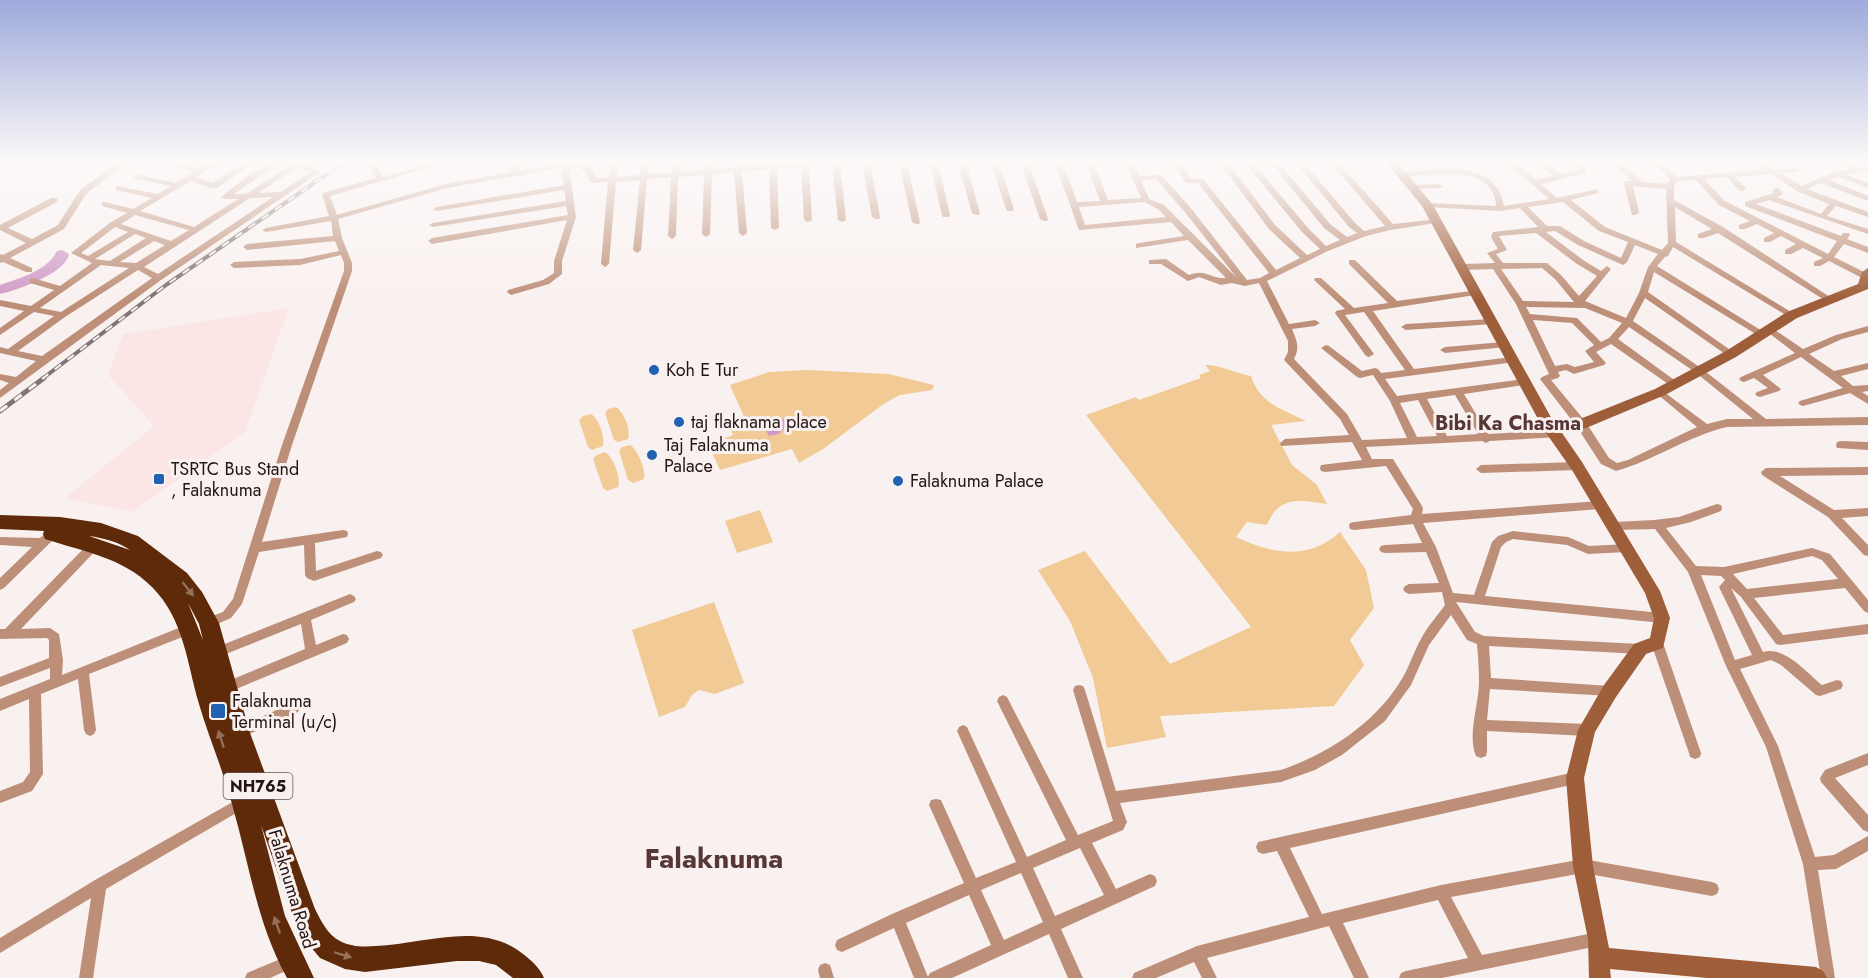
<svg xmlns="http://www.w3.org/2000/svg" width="1868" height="978" viewBox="0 0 1868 978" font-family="Jost,sans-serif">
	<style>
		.built { fill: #fbe6e5 }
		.green { fill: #f2ca96 }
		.water { fill: #d09bc7 }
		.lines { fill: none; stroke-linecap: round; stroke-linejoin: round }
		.river { fill: #d09bc7; fill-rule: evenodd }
		.street { fill: #bd8f78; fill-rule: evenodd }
		.secondary { fill: #9f5e3a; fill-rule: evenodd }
		.highway { fill: #5e2a09; fill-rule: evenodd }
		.rail-far1-casing { stroke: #7f7473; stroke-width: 4 }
		.rail-casing { stroke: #7f7473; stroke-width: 5 }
		.rail-far1 { stroke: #f9f1f0; stroke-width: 2; stroke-dasharray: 8; stroke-linecap: butt }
		.rail { stroke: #f9f1f0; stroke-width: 3; stroke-dasharray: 9; stroke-linecap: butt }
		.oneway { fill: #94705a }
		.poi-dot { fill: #2061b2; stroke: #f9f1f0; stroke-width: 2 }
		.labels { text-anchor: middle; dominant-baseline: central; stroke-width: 6; stroke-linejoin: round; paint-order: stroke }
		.shield { fill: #f9f1f0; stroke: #635756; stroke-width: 1.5 }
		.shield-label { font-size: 16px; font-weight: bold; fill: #231514 }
		.poi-label { font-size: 18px; fill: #231514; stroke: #f9f1f0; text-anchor: start }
		.street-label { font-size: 18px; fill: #231514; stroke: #f9f1f0 }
		.neighbourhood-label { font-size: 20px; font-weight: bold; fill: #573735; stroke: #f9f1f0 }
		.near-district-label { font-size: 28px; font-weight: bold; fill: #573735; stroke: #f9f1f0 }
	</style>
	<rect width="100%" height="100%" fill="#f9f1f0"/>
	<polygon class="built" points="289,308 245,432 132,512 65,498 154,426 108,375 123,334"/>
	<g class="green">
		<path d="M1205 365C1221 365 1235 373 1251 376 1260 404 1281 408 1306 421L1271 425 1292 465 1317 485 1327 504C1299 500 1279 495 1267 525L1247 522 1236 537C1272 554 1308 561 1340 532L1366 570 1374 608 1350 640 1364 665 1334 706 1160 716 1166 737 1107 748 1093 678 1070 621 1038 570 1085 551 1170 664 1251 627 1086 415 1136 397 1139 400 1201 378 1199 375 1210 371Z"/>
		<polygon points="807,370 889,374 934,385 932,390 900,395 885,403 823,449 799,463 792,449 720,470 708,444 733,435 727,422 744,417 730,385 769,372"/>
		<path d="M616 407C624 412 631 430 628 439L618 442 614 440 605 413 608 409Z"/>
		<path d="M591 414C599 419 605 437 603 446L592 450 588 447 579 420 583 416Z"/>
		<path d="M630 445C638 450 646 470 644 479L633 483 628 480 619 451 622 447Z"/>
		<path d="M605 452C614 458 621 478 618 487L607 491 603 488 593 459 597 455Z"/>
		<polygon points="760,510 773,542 737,553 725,521"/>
		<polygon points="714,602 744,683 715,694 699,690 692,695 685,707 659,717 632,630"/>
	</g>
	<polygon class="water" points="773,418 785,419 788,424 779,434 769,436 762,425"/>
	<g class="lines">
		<path class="river" d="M62 250 69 254C66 273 18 290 0 294V285C20 278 47 271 57 251Z"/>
		<g class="street">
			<polygon points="117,163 126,163 86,194 64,229 10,258 32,268 32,272 26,272 3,262 0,263 0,254 3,255 26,243 0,230 0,225 51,198 57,198 57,202 8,228 32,239 58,225 80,190"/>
			<path d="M165 163H179L199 169 209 163H219L197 177 213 183 243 163H253L217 188H211L191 181 140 211 194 227 238 199H225L221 197C228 191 261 165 268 163 282 160 309 164 320 172L161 280 0 398V390L9 383 0 380V374L16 377 36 361 0 353V347L8 349 54 316 34 312 0 335V328L24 311 0 306V300L31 306 54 290 30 283V279L33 278 60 286 92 263 71 253 111 222 127 213 102 206V202H105L133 209 152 198 116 190V186L158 194 171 186 134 178V174L176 183 194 172ZM276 165 288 167 246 194H234ZM296 168 310 172 281 192 258 193ZM273 197 158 274 144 267 250 198ZM135 215 189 230 171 241 121 224ZM115 227 128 232 88 256 81 253ZM135 234 146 238 110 261 95 259ZM154 241 165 245 136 263 120 262ZM101 265 129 268 61 312 40 308ZM138 270 152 278 42 356 18 351 65 317Z"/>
			<path d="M368 163H376L383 177 430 163H444L330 196 337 215 446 184 512 172 507 163H515L519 171C535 168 570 159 585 164 591 166 594 173 597 178L609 177 610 163H618L617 177 640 175 641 163H649L648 174 671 173V163H679V172L704 170V163H712V169L733 168 734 163H740L741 167 769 165V163H825L809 166 812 220 808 222 804 220 801 167 777 169 779 228 775 230 771 228 769 169 742 172 747 233 743 236 739 233 734 172 712 174 710 234 706 237 702 234 704 175 678 177 676 236 672 239 668 236 671 177 647 179 641 250 637 253 633 250 640 180 616 182 609 264 605 267 601 264 608 182 591 183C585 172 582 166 569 167L576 217 562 261V274L549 284 511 295 507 292 508 290 543 280 554 273V261L567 220 432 244 428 241 432 238 568 215 566 206 433 227 429 225 433 223 566 201 564 190 437 211 433 209 437 207 564 185 561 168 521 175 517 177 514 176 447 188 338 219 342 238 352 263V271L292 445 262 542 343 530 347 531 348 534 347 537 315 543 316 571 377 551 381 552 383 555 381 558 314 581 307 578 305 575 304 545 259 552 242 604 231 618 206 629 202 628 200 624 202 620 223 612 233 599 282 445 344 271V263L341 255 300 265 234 268 230 265 234 262 300 259 339 251 335 241 247 250 243 247 247 244 333 236 331 221 266 232 262 230 266 228 329 216 322 195 323 193 376 178Z"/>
			<polygon points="832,163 840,163 846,220 842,222 838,220"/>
			<polygon points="862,163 870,163 880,217 879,219 876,219 872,217"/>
			<polygon points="899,163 907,163 920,222 919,224 916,224 912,222"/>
			<polygon points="930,163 938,163 950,215 949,217 943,217 942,215"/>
			<polygon points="958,163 966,163 980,213 979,215 976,215 972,213"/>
			<polygon points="991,163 999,163 1014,209 1013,211 1007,211 1006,209"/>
			<polygon points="1021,163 1029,163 1048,219 1047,221 1044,221 1040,219"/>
			<path d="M1055 163H1063L1077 202 1100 201 1086 163H1094L1108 200 1141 198 1126 163H1134L1139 176 1161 175 1190 207 1247 280 1260 278 1269 273 1198 183H1186L1173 163H1181L1191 179H1203L1276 270 1300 258 1269 229 1220 163H1228L1275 225 1307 255 1320 249 1302 232 1245 163H1253L1308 228 1326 246 1340 240 1324 228 1271 163H1279L1330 224 1347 237 1357 233 1349 227 1296 163H1304L1355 223 1364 231 1385 226 1331 163H1339L1393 224 1439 219 1440 221 1436 223 1390 230 1366 236 1328 251 1267 281 1289 324 1315 320 1320 323 1315 326 1292 329C1297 341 1300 348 1294 359L1347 414 1362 440 1407 438 1390 401 1373 375 1360 378 1357 377 1321 348 1326 345 1329 346 1362 371 1375 368 1378 369 1381 373 1405 370 1364 312 1345 315 1374 354 1369 357 1366 356 1335 313 1336 311 1345 309 1314 280 1315 278H1321L1354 308 1388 303 1349 264V260H1355L1397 301 1478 290V294L1475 295 1373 311 1414 369 1512 357 1517 360 1515 362 1385 379 1397 396 1524 379 1527 380 1529 382 1527 384 1524 385 1464 394 1488 434 1555 430 1559 431 1560 434 1559 437 1490 441 1486 443 1482 441 1366 447 1372 459H1393L1422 506 1423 509 1422 514 1600 501 1604 502 1605 505 1604 508 1600 509 1423 523 1436 547 1453 593 1474 595 1492 542 1498 536 1513 531 1568 537 1589 546 1627 544 1631 545 1633 548 1631 551 1627 552 1588 554 1567 545 1513 539 1506 542 1501 547 1485 596 1662 613 1666 615 1668 618 1666 621 1662 623 1456 602 1475 632 1484 636 1640 644 1644 645 1646 649 1644 653 1640 654 1489 646 1491 678 1610 686 1614 687 1616 691 1614 695 1610 696 1490 689 1487 720 1587 724 1591 726 1593 730 1591 734 1587 736 1487 731V752L1486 756 1481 758 1476 756C1467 735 1479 704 1479 682 1479 669 1478 656 1477 644L1467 640 1451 615 1429 645 1411 685 1385 721 1342 755 1315 770 1281 782 1120 803 1127 822 1123 830 1092 843 1116 889 1150 874 1155 876 1157 881 1155 886 1061 929 1083 978H1068L1049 934 952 978H914L894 928 842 952 837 950 835 945 837 940 892 914 964 883 929 805 931 800 936 799 941 800 976 878 1016 862 957 731 959 727 963 725 967 727 1027 857 1066 840 999 705 997 701 999 697 1003 695 1007 697 1078 835 1113 821 1073 690 1075 686 1079 685 1083 686 1085 690 1116 791 1281 770C1330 753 1377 722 1403 677 1410 665 1414 651 1421 639 1427 627 1437 616 1445 605L1442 592 1409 594 1405 592 1403 589 1405 586 1409 584 1439 583 1426 552 1385 553 1381 552 1379 549 1381 546 1385 545 1422 543 1413 524 1354 530 1350 529 1349 526 1350 523 1354 522 1411 515 1413 509 1386 466 1325 472 1321 471 1320 468 1321 465 1362 460 1352 442 1281 446 1280 443 1285 439 1349 435 1340 419 1284 360 1288 352V341L1259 283 1245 286 1232 283 1221 285 1199 277 1188 281 1161 264H1149V260L1166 259 1189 275C1206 268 1210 279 1226 278L1188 240 1136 248V244L1139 243 1184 236 1171 222 1079 230ZM1156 179 1184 211 1237 278 1164 205 1149 199 1141 180ZM1145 202 1158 209 1166 217 1085 225 1079 207ZM1455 395 1478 434 1447 436 1427 399ZM1418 400 1437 436 1417 437 1400 403ZM1080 848 1104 895 1055 916 1033 868ZM1021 873 1043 922 1004 940 981 890ZM969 895 991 945 930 973 928 977 906 923Z"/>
			<path d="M1507 163H1516L1536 180 1553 176 1538 163H1547L1561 174 1578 170 1572 163H1580L1587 171 1586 173 1541 184 1557 198 1598 189V193L1571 200 1605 227 1662 250 1668 243 1666 189 1633 186 1639 213 1635 215H1632L1624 183 1625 181H1632L1612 163H1621L1642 182 1667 184 1670 179 1654 163H1663L1676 177 1764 170 1754 163C1766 163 1764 166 1773 169 1782 171 1790 166 1798 170L1797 172 1781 173 1801 186 1835 172 1849 169 1841 163H1851L1856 167 1868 166V170L1847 175 1868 183V188L1839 177 1829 180 1868 196V201L1821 183 1807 189 1868 212V217L1836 206 1827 216 1868 229V234L1769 200 1756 204 1841 236 1843 233H1849L1850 235 1847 239 1868 247V253L1844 244 1834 257 1868 274V278H1862L1829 261 1820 266H1814V262L1823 258 1803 248 1791 254H1785V250L1796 244 1781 236 1770 242H1764V238L1774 233 1757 224 1745 229H1739V225L1750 221 1719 205 1696 180 1677 181 1674 187V200L1723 227 1833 299 1832 301H1826L1718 233 1704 238H1698V234L1712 229 1675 207 1676 242 1796 315 1795 317H1789L1673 247 1668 256 1665 257 1657 266 1767 334 1762 337 1759 336 1654 272 1648 292 1736 354 1734 356H1728L1645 298 1633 321 1701 368 1766 419 1868 417V425L1727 427C1688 436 1655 460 1616 471L1601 464 1577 427 1540 379 1542 377 1549 374 1516 304 1493 269 1463 270 1459 267 1463 264 1495 263 1487 253 1498 249 1491 237 1493 232 1538 227 1520 208 1501 211 1427 207 1423 205 1427 203 1496 206C1496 202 1495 197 1493 193 1480 165 1426 175 1401 177L1397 175 1401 173C1437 169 1496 158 1504 206L1549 199ZM1771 174 1797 191 1829 204 1821 214 1777 197 1783 194 1779 188H1776L1772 190 1774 193 1745 202V206L1837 241 1828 254 1725 201 1704 179 1727 177 1740 191H1743L1747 189 1735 177ZM1563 202 1599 231 1628 242 1621 258 1584 241 1560 226H1547L1528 207ZM1555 231 1578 245 1623 265 1627 262 1635 245 1658 254 1648 267 1639 293 1626 318 1585 301 1611 269 1607 266 1601 271 1583 260 1546 232ZM1536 233 1577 264 1597 276 1579 296 1561 275 1547 263H1503L1496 254 1507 250 1499 236ZM1542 268 1555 279 1574 302 1523 301 1501 269ZM1526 307 1585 308 1622 323 1609 338 1601 342 1577 318 1530 314ZM1533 320 1572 323 1594 345 1585 351 1594 362 1575 367 1567 364 1555 366ZM1629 327 1695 372 1753 419H1727L1707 424 1660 389 1655 392 1657 394 1697 427 1628 460 1617 463 1609 458 1585 421 1551 380 1558 378 1560 376 1558 372 1566 370 1574 374 1604 365 1606 363 1596 352 1611 344 1671 386H1677L1679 384 1677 382 1618 339Z"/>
			<polygon points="1438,184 1442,186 1441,188 1411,189 1407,187 1411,185"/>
			<polygon points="1491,319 1494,320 1496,322 1494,324 1406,330 1401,327 1406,324"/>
			<polygon points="1769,326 1803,349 1836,335 1868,326 1868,332 1842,339 1809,354 1834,371 1868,363 1868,369 1841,376 1853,386 1868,385 1868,391 1862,392 1868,396 1868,404 1850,393 1803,406 1800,405 1798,403 1800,401 1843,388 1801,357 1763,375 1781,389 1779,391 1760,397 1757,396 1755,394 1757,392 1768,388 1754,378 1744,382 1741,381 1739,379 1741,377 1795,353 1766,331 1764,329"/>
			<polygon points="1503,342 1508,345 1506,347 1445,353 1440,350 1445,347"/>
			<polygon points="1841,441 1868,442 1868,450 1837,448 1836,445 1837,442"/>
			<polygon points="1577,462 1582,466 1577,470 1481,473 1476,469 1481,465"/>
			<polygon points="1868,467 1868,475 1780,476 1834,510 1868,508 1868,516 1842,518 1868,545 1868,556 1864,555 1828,517 1762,475 1761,472 1766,468"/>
			<path d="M1717 504 1721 505 1722 508 1721 511 1691 522 1666 528 1696 566 1724 567 1812 548 1830 554 1868 600V613L1864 611 1845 588 1754 598 1783 635 1868 624V634L1780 645 1776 644 1741 597 1731 588 1763 652C1785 646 1806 672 1822 685L1837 680 1841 681 1843 685 1841 689 1820 696 1816 695 1781 665 1771 660 1740 669 1778 746 1815 857 1834 855 1868 836V851L1836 869 1818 870 1835 978H1821L1803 864 1766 747 1726 666 1688 572 1655 529 1614 530 1610 529 1609 526 1610 523 1614 522 1654 520 1679 517ZM1812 556 1822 560 1838 579 1747 589 1733 574ZM1701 575 1721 576 1725 580 1719 587 1752 655 1735 660Z"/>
			<polygon points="52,530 56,531 57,534 56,537 4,588 0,590 0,578 32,547 0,545 0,537 40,538 48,531"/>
			<polygon points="96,539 100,540 101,543 100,546 21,629 50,628 59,634 63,660 62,675 191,623 195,624 197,628 195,632 89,674 96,730 94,734 90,736 86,734 84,730 78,679 41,694 43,774 32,791 0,803 0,791 23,782 30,772 29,699 0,711 0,699 50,679 50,668 0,687 0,677 49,658 49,640 47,638 0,639 0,629 5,629 92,540"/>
			<polygon points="350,594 354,596 356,599 354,602 311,620 316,645 343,634 347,635 349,639 347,643 229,692 225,693 221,692 219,688 221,684 305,649 301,624 216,658 212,657 210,653 212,649"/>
			<polygon points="1657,638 1661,639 1663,643 1701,753 1700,757 1695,759 1690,757 1689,753 1651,643 1653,639"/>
			<polygon points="294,702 298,704 300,708 298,712 243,737 239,739 235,737 233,733 235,729"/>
			<polygon points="1868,753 1868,765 1835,778 1868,815 1868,832 1863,830 1821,782 1820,778 1825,770"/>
			<polygon points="1575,772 1580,774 1581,778 1580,782 1575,784 1290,848 1322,914 1441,885 1583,859 1712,882 1717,884 1719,889 1717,894 1712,896 1583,873 1451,897 1482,955 1598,932 1603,934 1605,939 1603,944 1598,946 1442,978 1399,978 1401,973 1406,971 1468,958 1438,900 1343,923 1369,978 1354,978 1329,926 1207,958 1217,978 1202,978 1194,962 1156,978 1132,978 1134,973 1197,946 1309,917 1277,851 1263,854 1258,852 1256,847 1258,842"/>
			<polygon points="245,795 250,797 252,801 250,805 106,889 93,978 79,978 91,898 0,953 0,938 95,880"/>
			<polygon points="290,955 295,957 297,962 295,967 270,978 245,978 247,973"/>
			<polygon points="825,963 830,965 834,978 820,978 818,970 820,965"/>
		</g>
		<polygon class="secondary" points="1387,163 1398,163 1433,205 1553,421 1580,419 1655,389 1726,351 1787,312 1858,284 1862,272 1868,268 1868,289 1797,318 1736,357 1665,395 1586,428 1560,430 1582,462 1660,591 1670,618 1663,648 1646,654 1616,697 1595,732 1584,778 1593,866 1609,948 1816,967 1823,971 1827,978 1707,978 1610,969 1611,978 1589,978 1588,939 1573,866 1566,778 1578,730 1604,685 1634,644 1650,638 1654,618 1645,593 1572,470 1544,430 1422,206"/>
		<path class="highway" d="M0 515 60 517 101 523 138 536 187 573 202 592 219 623 250 733 315 909C321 921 328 935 340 941 351 947 364 947 376 946 424 944 481 920 523 954 532 961 539 967 544 978H513L496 965 479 961H457L365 972 345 969 320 958 310 946 296 925 261 825 285 916 314 978H287C257 924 249 863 232 804 223 770 209 738 199 704 187 663 184 619 152 587 122 557 84 552 45 539L43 534 44 531 0 529ZM89 536C103 538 119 542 130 550ZM188 603 199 624 203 640Z"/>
		<g class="rail-far1-casing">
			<polyline id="rail-far1" points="42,379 166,285 343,163"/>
		</g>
		<g class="rail-casing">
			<polyline id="rail" points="0,411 44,378"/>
		</g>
		<use href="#rail-far1" class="rail-far1"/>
		<use href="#rail" class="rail"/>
	</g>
	<defs><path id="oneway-solid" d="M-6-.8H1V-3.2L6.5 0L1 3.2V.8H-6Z" transform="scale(1.5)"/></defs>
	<g class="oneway">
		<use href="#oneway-solid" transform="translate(188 589) rotate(52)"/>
		<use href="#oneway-solid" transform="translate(221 739) rotate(-108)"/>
		<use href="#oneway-solid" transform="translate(277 925) rotate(-109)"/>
		<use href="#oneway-solid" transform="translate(343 955) rotate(17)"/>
	</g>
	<linearGradient id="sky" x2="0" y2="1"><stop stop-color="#9eaadb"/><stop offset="0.54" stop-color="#fcf9f8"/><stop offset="1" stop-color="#fcf9f8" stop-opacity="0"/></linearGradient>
	<rect width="1868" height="300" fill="url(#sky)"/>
	<g class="poi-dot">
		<circle cx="654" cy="370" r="6"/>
		<circle cx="679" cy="422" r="6"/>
		<circle cx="652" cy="455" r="6"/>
		<rect x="153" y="473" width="12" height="12" rx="3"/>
		<circle cx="898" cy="481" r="6"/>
		<rect x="210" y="703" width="16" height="16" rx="3"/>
	</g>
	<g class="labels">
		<rect class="shield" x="223.5" y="773" width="69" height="26" rx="4.5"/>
		<g class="shield-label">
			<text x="258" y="786">NH765</text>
		</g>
		<g class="poi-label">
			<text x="666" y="370">Koh E Tur</text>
			<text x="691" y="422">taj flaknama place</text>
			<text x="664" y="445">Taj Falaknuma<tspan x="664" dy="21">Palace</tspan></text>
			<text x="171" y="469">TSRTC Bus Stand<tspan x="171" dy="21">, Falaknuma</tspan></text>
			<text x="910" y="481">Falaknuma Palace</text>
			<text x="232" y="701">Falaknuma<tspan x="232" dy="21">Terminal (u/c)</tspan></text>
		</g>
		<g class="street-label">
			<text transform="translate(292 889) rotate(73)">Falaknuma Road</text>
		</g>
		<g class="neighbourhood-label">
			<text x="1508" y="423">Bibi Ka Chasma</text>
		</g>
		<g class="near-district-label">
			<text x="714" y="858">Falaknuma</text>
		</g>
	</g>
</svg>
